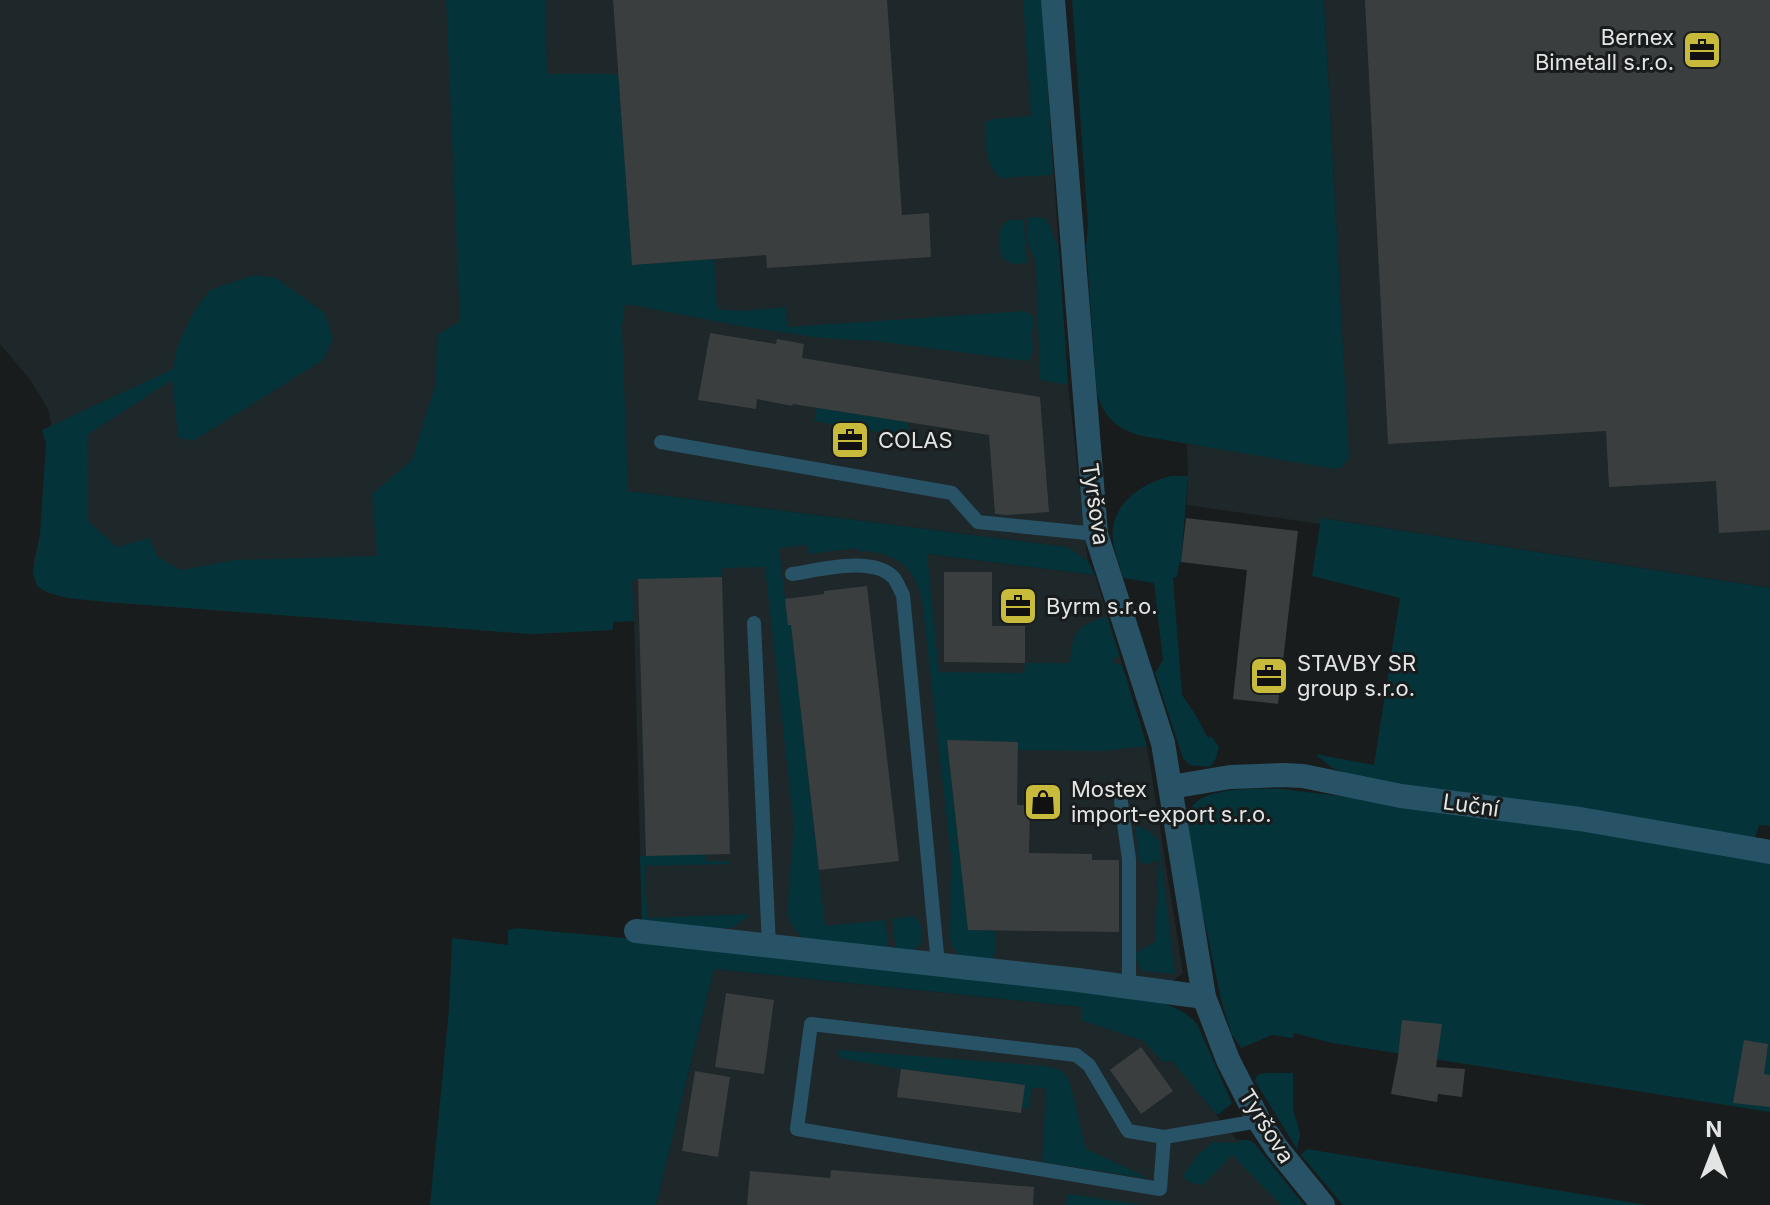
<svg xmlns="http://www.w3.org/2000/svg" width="1770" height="1205" viewBox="0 0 1770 1205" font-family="Inter,sans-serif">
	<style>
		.built { fill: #1e2729 }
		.green { fill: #05333a }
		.building { fill: #3b3e3e }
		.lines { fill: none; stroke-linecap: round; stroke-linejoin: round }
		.lane { stroke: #285266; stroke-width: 14 }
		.street { stroke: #285266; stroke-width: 24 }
		.labels { text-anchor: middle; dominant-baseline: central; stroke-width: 6; stroke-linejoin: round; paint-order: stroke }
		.poi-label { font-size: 22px; fill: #e3e5e5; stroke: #191c1c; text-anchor: start }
		.street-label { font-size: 22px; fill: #e3e5e5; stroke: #191c1c }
	</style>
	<rect width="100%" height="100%" fill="#191c1c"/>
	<g class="built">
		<polygon points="0,0 1042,0 1068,385 1088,561 1067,547 629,491 927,554 1095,575 1147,746 1183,973 1173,981 642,922 634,621 613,622 613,630 531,634 107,602 63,597 46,592 37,586 33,572 34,560 40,535 52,440 51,424 48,409 31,381 0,344"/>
		<polygon points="1324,0 1770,0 1770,588 1322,518 1320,524 1187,505 1188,476 1187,444 1347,427"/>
		<polygon points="714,969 1128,1012 1180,1070 1240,1144 1287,1205 656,1205"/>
	</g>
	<g class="green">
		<path d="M446 0H545L547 74H618L632 265 714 259 717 309 741 311 786 307 787 327 1025 311 1033 316 1034 329 1031 330C1032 340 1037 355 1026 361L877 341 821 338 741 326 625 304 622 327 628 491 1067 547 1088 561 1095 575 927 554 939 672 1024 673 1025 663H1070C1072 633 1077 624 1107 617L1119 655 1113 660 1115 664 1122 665 1147 746 1102 751 1018 750V742L947 740 968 930 995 931V954L991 961 960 956 952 946 950 937 951 857 922 599C914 565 893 551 858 551L857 548 808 554 807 545 779 548 788 624 791 625 825 926 885 920 889 950 803 939 790 923 788 913 789 884 794 827 765 567 722 568 721 577 632 580 634 621 613 622V630L531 634 107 602C83 599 57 600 37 586L33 572 40 535 46 444 42 430 173 369 177 347 193 313 210 290 254 275 276 278 325 313 333 339 323 360 193 441 178 437 172 380 87 435 88 521 117 547 149 538 158 557 180 570 235 560 377 556 372 494 412 460 436 383 437 335 460 321Z"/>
		<path d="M1023 0H1042L1053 173 1052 175 1000 178C984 161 986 146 985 123L992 119 1031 116Z"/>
		<path d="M1072 0H1324L1349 458 1342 467 1335 469 1142 436C1118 429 1104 419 1097 393L1086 246 1088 226Z"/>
		<polygon points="1040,217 1045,219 1050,226 1059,251 1068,385 1040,380 1036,262 1028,244 1027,218"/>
		<path d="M1009 220H1024L1027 263 1012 264 1001 257C1000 243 995 227 1009 220Z"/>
		<polygon points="817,407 908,422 909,434 907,437 814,421"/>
		<path d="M1172 476H1188L1181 562 1179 564 1177 577 1173 578 1182 695 1195 714 1208 738 1211 736 1219 747 1216 758 1210 767 1189 765 1183 758 1155 673 1163 660 1154 583 1123 578C1119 562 1111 544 1113 528 1117 499 1147 481 1172 476Z"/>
		<polygon points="1321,518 1770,588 1770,826 1759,825 1754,842 1374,783 1332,768 1315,754 1374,765 1400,598 1312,576"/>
		<path d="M1282 789 1454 810 1770 859V1112L1332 1043 1294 1033 1293 1038 1272 1035 1241 1048 1231 1033 1221 999 1193 866 1188 815C1195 785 1257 789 1282 789Z"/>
		<path d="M1135 825 1149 831 1159 841 1175 974 1142 971 1135 956 1136 953 1155 942 1159 859C1153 862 1147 867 1139 861Z"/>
		<polygon points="705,854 705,861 730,861 730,864 645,866 647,918 748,914 748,917 732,928 668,928 642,922 640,856"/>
		<polygon points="915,916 922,927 922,942 914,950 896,951 892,919"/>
		<path d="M516 928 656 941 1154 1000C1170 1005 1186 1011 1197 1024L1232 1103 1219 1114H1216L1171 1060 1164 1063 1144 1041 1081 1020V1007L714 969 656 1205H430L449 1009 452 938 508 945V930Z"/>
		<polygon points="838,1050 1047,1066 1062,1071 1069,1079 1086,1149 1146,1177 1145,1178 1042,1162 1046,1088 1031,1088 1029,1109 1022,1108 1024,1085 901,1069 839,1058"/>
		<polygon points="1265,1073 1293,1073 1293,1109 1300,1134 1297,1149 1255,1081 1257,1075"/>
		<polygon points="1237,1140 1248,1140 1254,1143 1304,1205 1281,1205 1232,1155 1203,1185 1188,1182 1183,1176 1195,1158 1213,1142 1239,1143"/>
		<polygon points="1307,1149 1647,1205 1343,1205 1301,1155"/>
		<polygon points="1068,1194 1143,1205 1066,1205"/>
	</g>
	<g class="building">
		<polygon points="613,0 887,0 902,215 929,213 931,257 767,268 766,255 632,265"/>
		<polygon points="1365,0 1770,0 1770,530 1719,533 1716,481 1609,487 1606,431 1388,444"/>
		<polygon points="710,333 776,344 777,339 804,344 802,358 1040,397 1049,512 1007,515 995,514 989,435 793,404 792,406 757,399 756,409 698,400"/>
		<polygon points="1186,518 1298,531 1278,704 1233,699 1247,570 1181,562"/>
		<polygon points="944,572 992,572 992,626 1025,626 1025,663 944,662"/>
		<polygon points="722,577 730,854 646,856 638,579"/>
		<polygon points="867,586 899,861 819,870 791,625 788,625 785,599 824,594 824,591"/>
		<polygon points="947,740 1018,742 1017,805 1030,805 1029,853 1092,854 1092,860 1119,860 1119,932 968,930"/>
		<polygon points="726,993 774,1000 764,1074 715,1067"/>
		<polygon points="1402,1020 1442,1024 1436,1067 1465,1069 1462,1097 1438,1094 1437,1102 1391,1094 1398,1057"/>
		<polygon points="1744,1040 1768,1044 1764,1074 1770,1075 1770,1107 1733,1103"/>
		<polygon points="1141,1047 1173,1091 1141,1114 1110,1070"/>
		<polygon points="901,1069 1025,1085 1021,1113 897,1097"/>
		<polygon points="695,1071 730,1077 718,1157 682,1151"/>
		<polygon points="831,1170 1034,1187 1033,1205 747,1205 750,1171 830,1178"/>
	</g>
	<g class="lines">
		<g class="lane">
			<polyline points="661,442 952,493 978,522 1096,534"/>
			<path d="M792 574C820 570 873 555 894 578 897 582 900 590 903 595L938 965"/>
			<polyline points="754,623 769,946"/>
			<polyline points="1121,802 1129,859 1129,988"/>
			<polygon points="811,1024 1076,1055 1089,1065 1128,1131 1164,1137 1160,1189 797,1129"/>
			<polyline points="1164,1137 1259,1121"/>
		</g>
		<g class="street">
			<polyline points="1053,0 1096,534 1163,743 1204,997 1228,1060 1259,1121 1276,1147 1323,1205"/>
			<polyline points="1171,787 1230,777 1283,775 1303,776 1401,796 1580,819 1770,852"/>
			<polyline points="636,931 1078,980 1204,997"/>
		</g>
	</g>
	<defs>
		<g id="office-square" transform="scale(2)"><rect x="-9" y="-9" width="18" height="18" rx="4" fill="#c8bb3b" stroke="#191c1c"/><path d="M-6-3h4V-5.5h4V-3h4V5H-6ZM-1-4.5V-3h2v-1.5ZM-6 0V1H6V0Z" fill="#111"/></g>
		<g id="shop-square" transform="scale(2)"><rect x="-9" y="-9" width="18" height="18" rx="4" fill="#c8bb3b" stroke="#191c1c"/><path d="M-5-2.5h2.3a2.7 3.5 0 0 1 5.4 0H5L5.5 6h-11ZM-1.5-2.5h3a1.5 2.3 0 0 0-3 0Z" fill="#111"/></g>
	</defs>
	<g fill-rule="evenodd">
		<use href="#office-square" x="1702" y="50"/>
		<use href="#office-square" x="850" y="440"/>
		<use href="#office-square" x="1018" y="606"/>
		<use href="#office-square" x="1269" y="676"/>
		<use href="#shop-square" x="1043" y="802"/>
	</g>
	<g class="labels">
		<g class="poi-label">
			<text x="1674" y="37" text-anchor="end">Bernex<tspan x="1674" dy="25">Bimetall s.r.o.</tspan></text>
			<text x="878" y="440">COLAS</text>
			<text x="1046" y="606">Byrm s.r.o.</text>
			<text x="1297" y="663">STAVBY SR<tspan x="1297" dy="25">group s.r.o.</tspan></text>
			<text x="1071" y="789">Mostex<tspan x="1071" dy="25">import-export s.r.o.</tspan></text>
		</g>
		<g class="street-label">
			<text transform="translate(1096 504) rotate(82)">Tyršova</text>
			<text transform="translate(1471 805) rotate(8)">Luční</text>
			<text transform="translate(1267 1126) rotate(58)">Tyršova</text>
		</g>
	</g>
	<g transform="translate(1714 1149)" stroke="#191c1c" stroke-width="6" paint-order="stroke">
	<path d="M0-6L14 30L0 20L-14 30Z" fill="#e3e5e5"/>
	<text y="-12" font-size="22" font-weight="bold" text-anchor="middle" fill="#e3e5e5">N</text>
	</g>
</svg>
